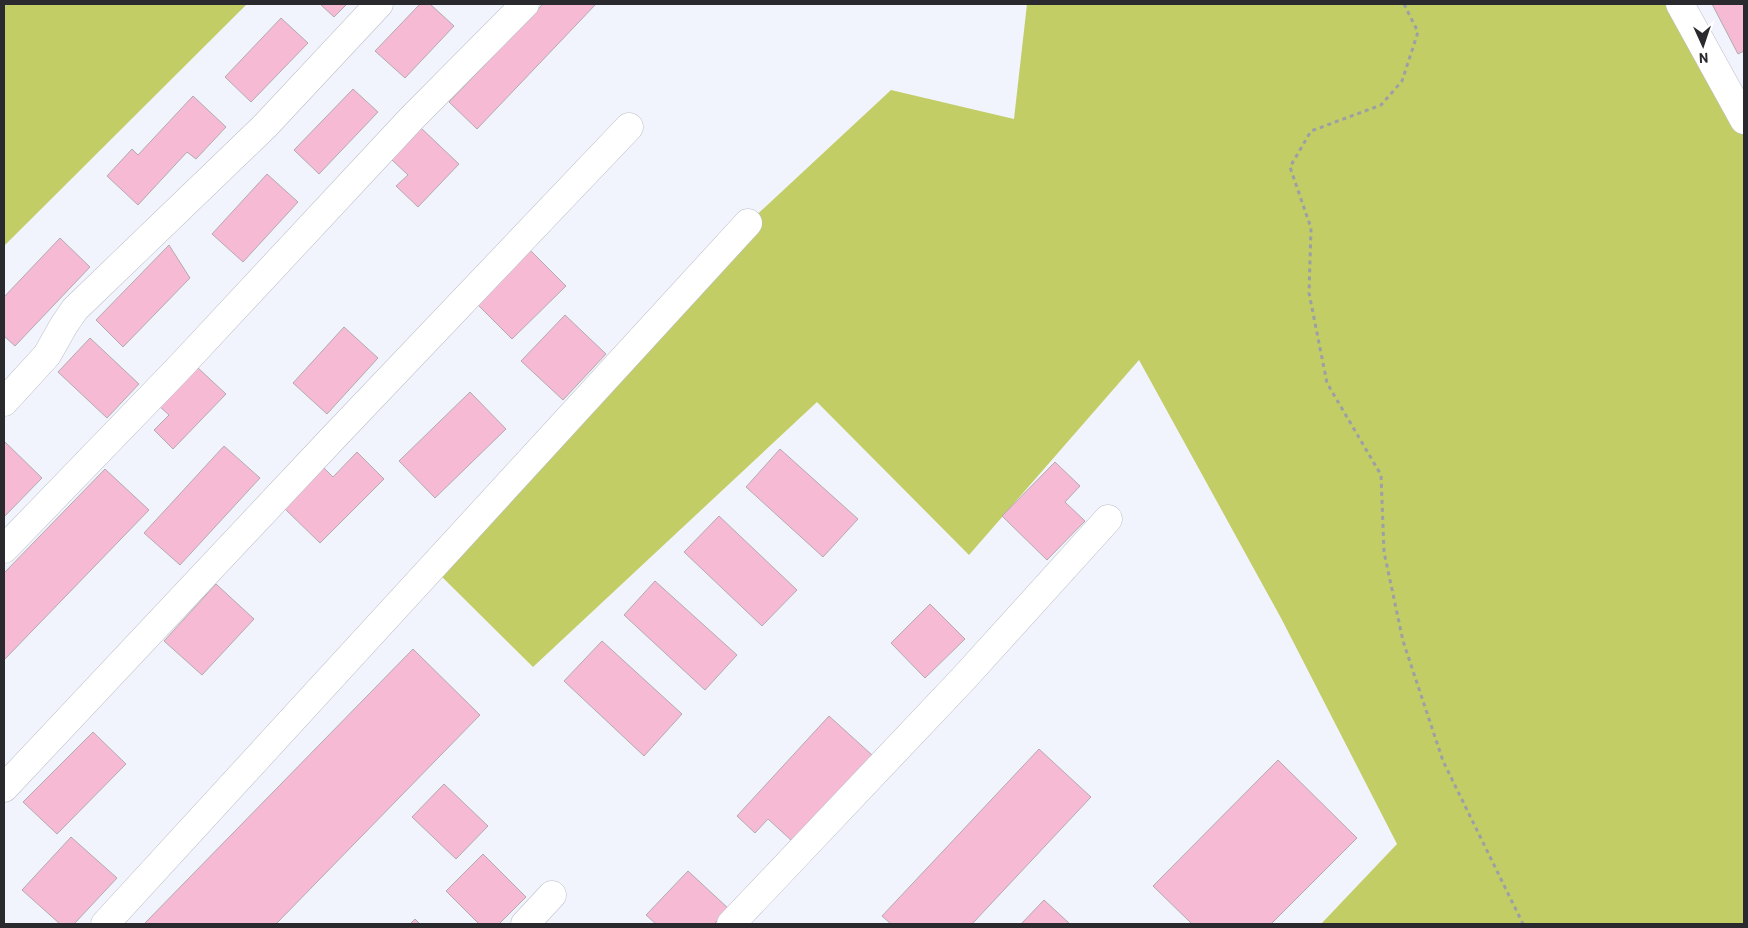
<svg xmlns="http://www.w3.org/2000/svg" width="1748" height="928" viewBox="0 0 1748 928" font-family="Barlow,sans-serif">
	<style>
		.green { fill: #c3cd66 }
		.building { fill: #f7bad4; stroke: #b3aaae }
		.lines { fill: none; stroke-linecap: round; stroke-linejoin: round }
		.minor-casing { stroke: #bbbec6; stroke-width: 29 }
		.path { stroke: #9d9fa6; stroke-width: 3; stroke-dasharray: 4 4; stroke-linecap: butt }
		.minor { stroke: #fff; stroke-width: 28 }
	</style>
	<rect width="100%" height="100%" fill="#f1f4fd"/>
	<g class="green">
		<polygon points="4,4 247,4 4,246"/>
		<polygon points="1027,4 1680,4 1744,120 1744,924 1321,924 1397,844 1281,618 1139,360 969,555 817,402 533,667 432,567 748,223 891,90 1014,119"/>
	</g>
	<g class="building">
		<polygon points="320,4 347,4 334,17"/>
		<polygon points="420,4 430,4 454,26 405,78 375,51"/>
		<polygon points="543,4 596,4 477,129 449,102"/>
		<polygon points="1712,4 1744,4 1744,51 1738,54"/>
		<polygon points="281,18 308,43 251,102 225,77"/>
		<polygon points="353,89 378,112 319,174 294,150"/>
		<polygon points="193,96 226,127 196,159 187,152 138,205 107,176 132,149 138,155"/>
		<polygon points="421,128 459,164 418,207 396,186 408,175 391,159"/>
		<polygon points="267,174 298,202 243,262 212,234"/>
		<polygon points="60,238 90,267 15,346 4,336 4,297"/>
		<polygon points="169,245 190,278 123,347 96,320"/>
		<polygon points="528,248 566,286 512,339 474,301"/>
		<polygon points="565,315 606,354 563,400 521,361"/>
		<polygon points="344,327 378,358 327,414 293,383"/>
		<polygon points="90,338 139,384 107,418 58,372"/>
		<polygon points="197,367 226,394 173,449 154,430 169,415 159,406"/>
		<polygon points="470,392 506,429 435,498 399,461"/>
		<polygon points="4,441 42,478 4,517"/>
		<polygon points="224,446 260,478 180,565 144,533"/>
		<polygon points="780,449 858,519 823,557 746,487"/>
		<polygon points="357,452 384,479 320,543 284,508 324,468 333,477"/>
		<polygon points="1055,462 1080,486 1065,502 1085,521 1047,560 1002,516"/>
		<polygon points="105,469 149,510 4,660 4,573"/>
		<polygon points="719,516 797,590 762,626 684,552"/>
		<polygon points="655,581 737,655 705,690 624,615"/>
		<polygon points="216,584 254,619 202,675 164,641"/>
		<polygon points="930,604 965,639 925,678 891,643"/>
		<polygon points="602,641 682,714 644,756 564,681"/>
		<polygon points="413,649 480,715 276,924 144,924"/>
		<polygon points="829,716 872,755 792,841 768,819 755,833 737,816"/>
		<polygon points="93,732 126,764 57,834 23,802"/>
		<polygon points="1039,749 1091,797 972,924 891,924 882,916"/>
		<polygon points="1278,760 1357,838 1271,924 1192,924 1153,886"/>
		<polygon points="444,784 488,826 456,859 412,817"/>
		<polygon points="71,837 117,878 74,924 60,924 22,890"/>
		<polygon points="483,854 526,897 499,924 479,924 446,891"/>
		<polygon points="688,871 729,909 714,924 656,924 646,915"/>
		<polygon points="1044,900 1070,924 1021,924"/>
		<polygon points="415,919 420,924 410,924"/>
	</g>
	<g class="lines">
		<g class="minor-casing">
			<g id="minor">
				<polyline points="1680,4 1744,120"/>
				<polyline points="4,402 47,355 64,325 75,309 265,126 379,4"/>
				<polyline points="4,549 178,369 411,119 525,4"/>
				<polyline points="4,788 332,439 629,127"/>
				<polyline points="105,924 748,223"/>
				<polyline points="525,924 552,895"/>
				<polyline points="731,924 964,678 1108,519"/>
			</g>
		</g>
		<polyline class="path" points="1404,4 1418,32 1402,81 1381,105 1311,131 1290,167 1311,228 1309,293 1327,383 1381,475 1384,552 1403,641 1443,761 1523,924"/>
		<use href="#minor" class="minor"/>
	</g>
	<rect width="1748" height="928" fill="none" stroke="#2a2a2e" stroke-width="10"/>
	<g transform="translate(1703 45) rotate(177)" stroke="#ffffff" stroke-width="4" paint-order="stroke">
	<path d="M0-4L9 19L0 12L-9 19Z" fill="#2a2a2e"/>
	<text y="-8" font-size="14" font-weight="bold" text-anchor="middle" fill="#2a2a2e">N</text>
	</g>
</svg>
